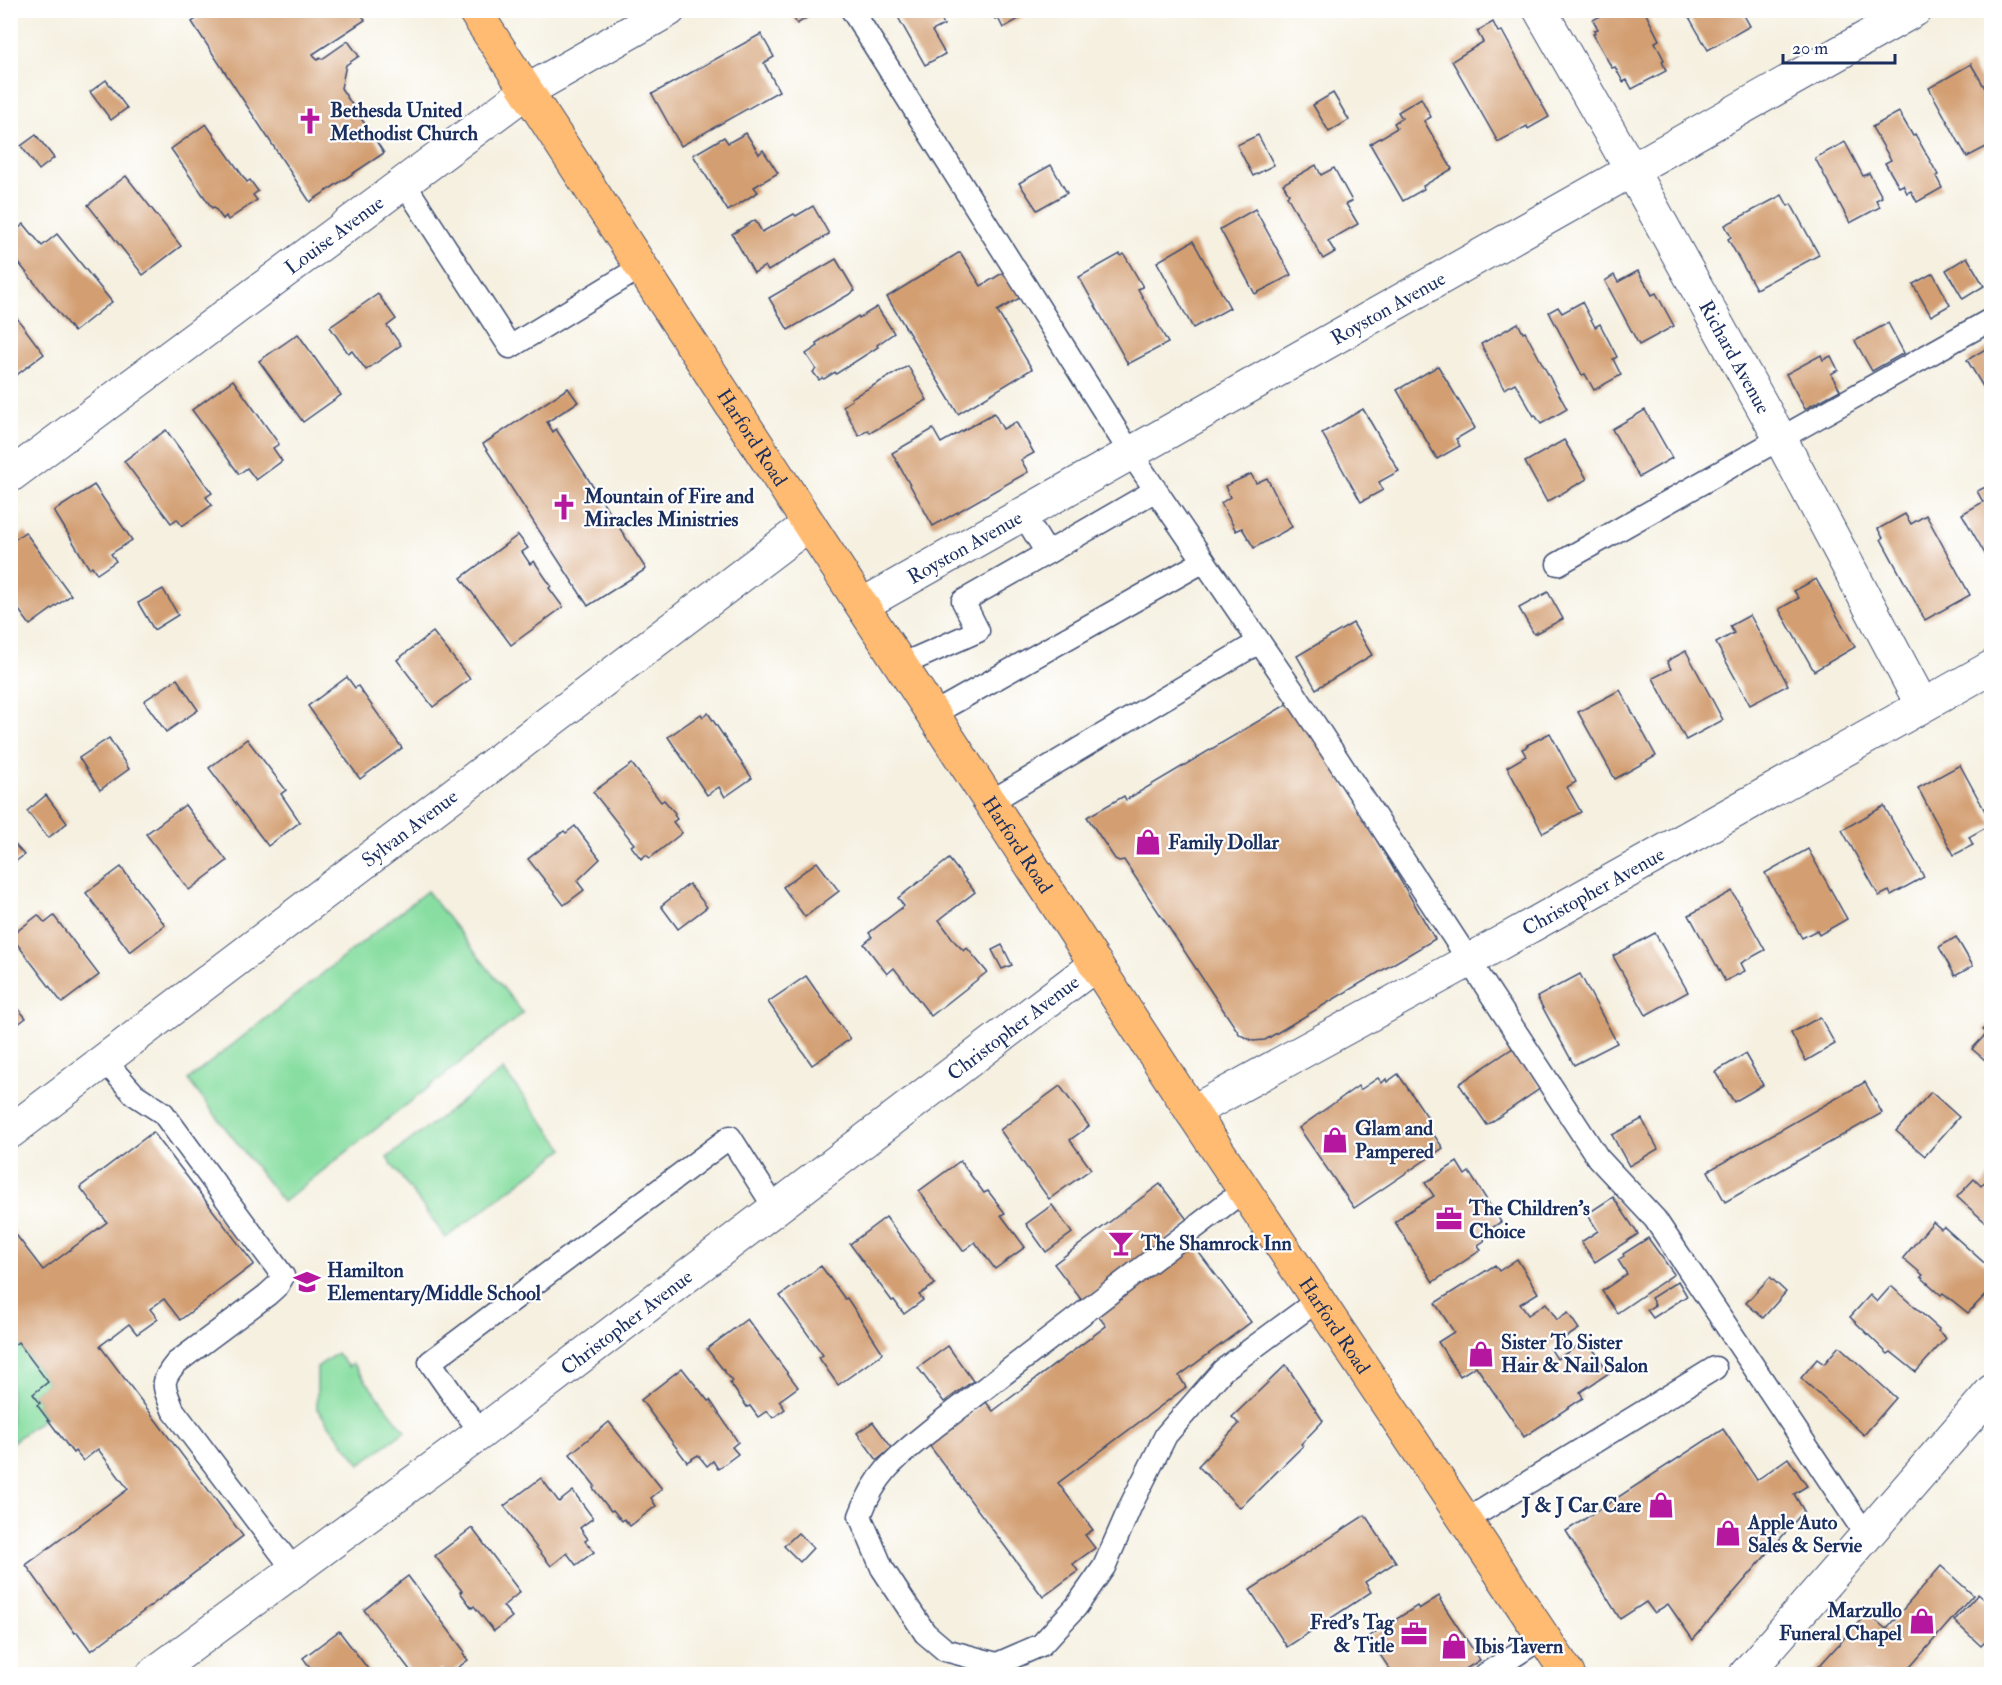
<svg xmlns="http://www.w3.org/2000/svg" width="2002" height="1685" viewBox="0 0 2002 1685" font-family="'IM FELL Double Pica',serif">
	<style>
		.green { fill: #88dea1; stroke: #528680; stroke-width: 1.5 }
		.building { fill: #d39f72 }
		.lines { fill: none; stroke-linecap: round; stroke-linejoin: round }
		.service-casing { stroke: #3c4c72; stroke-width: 25 }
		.minor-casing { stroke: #3c4c72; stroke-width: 35 }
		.primary-casing { stroke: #3c4c72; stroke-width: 35 }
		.service { stroke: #fff; stroke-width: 22 }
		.minor { stroke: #fff; stroke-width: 33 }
		.primary { stroke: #ffbb71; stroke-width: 33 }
		.labels { text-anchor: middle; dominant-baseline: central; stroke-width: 4.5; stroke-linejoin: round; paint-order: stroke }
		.poi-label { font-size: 20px; font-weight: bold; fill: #1b2f5e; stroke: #fff; text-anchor: start }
		.street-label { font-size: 20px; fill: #1b2f5e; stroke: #fff }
	</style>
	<rect width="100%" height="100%" fill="#fff"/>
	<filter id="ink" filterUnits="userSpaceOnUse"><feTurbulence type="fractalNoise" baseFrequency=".0167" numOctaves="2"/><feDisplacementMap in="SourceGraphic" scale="12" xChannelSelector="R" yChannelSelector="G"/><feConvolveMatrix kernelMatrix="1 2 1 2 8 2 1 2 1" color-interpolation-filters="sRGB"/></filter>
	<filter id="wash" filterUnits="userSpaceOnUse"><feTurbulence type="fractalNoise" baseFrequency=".008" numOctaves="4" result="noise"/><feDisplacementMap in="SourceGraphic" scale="24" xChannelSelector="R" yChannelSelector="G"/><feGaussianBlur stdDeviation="1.35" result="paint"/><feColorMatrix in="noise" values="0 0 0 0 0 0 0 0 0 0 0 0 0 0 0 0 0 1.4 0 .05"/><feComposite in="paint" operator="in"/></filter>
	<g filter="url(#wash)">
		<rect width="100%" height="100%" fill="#f5f0e0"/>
		<g class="green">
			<polygon points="427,891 523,1013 283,1202 188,1080"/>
			<polygon points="503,1070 564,1149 446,1238 387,1158"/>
			<polygon points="18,1342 48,1382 33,1394 40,1403 37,1406 46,1417 11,1443 11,1348"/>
			<polygon points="337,1353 348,1367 352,1363 405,1431 360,1464 317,1409 317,1367"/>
		</g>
		<g id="blocks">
			<g class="building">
				<polygon points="209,10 359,10 365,20 313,54 317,60 321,58 322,59 348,41 359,56 346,65 341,88 384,153 310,202 192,22"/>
				<polygon points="789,10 819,10 797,24"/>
				<polygon points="894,10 947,10 939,15 944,25 932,31 945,54 925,65"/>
				<polygon points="990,10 1021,10 1024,16 1003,28 998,18 995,19"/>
				<polygon points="1611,10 1621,10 1622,13 1627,10 1644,10 1659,40 1655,42 1664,60 1662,61 1666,71 1632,89 1627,80 1623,82 1615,67 1612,68 1593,34 1595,33 1594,30 1598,29 1593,20"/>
				<polygon points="1685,10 1741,10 1750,26 1708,50"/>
				<polygon points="1493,22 1498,32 1502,31 1549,117 1528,129 1527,126 1498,142 1452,61 1483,42 1477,31"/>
				<polygon points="761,34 774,57 764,63 779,91 681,146 652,94"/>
				<polygon points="1971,64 1992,100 1992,144 1967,157 1929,88"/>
				<polygon points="106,80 127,108 111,120 90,92"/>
				<polygon points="1333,93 1349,120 1329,132 1313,105"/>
				<polygon points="1421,98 1431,117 1424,121 1452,169 1423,186 1424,189 1403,201 1370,144 1397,128 1394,123 1402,118 1398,112"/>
				<polygon points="1899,112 1913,136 1915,134 1938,175 1936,176 1942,188 1917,202 1911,191 1907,193 1903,185 1899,187 1885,163 1891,160 1872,127"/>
				<polygon points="206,124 247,182 250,180 258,191 253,195 257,200 228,220 226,216 223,219 214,207 212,208 171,149"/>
				<polygon points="746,133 759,154 763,150 778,173 754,187 758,192 728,211 693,155 724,137 728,143"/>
				<polygon points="36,135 54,158 39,170 21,146"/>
				<polygon points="1258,135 1274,165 1253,176 1237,145"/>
				<polygon points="1845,142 1863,176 1869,173 1882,197 1876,200 1880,207 1850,223 1815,158"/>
				<polygon points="1051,165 1067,193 1037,210 1019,183"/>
				<polygon points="1316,165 1321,175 1334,168 1352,201 1346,204 1358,224 1328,241 1335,252 1323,259 1287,196 1289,194 1283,184"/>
				<polygon points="126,176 181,246 143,275 88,205"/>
				<polygon points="1782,195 1788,206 1791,204 1819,255 1756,289 1728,239 1731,237 1725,225"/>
				<polygon points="813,206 829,234 768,271 765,266 754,273 732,234 755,220 762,232 794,214 796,216"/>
				<polygon points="1255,209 1291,275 1255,294 1220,229"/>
				<polygon points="24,224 42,246 57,234 112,302 74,332 10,252 10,235"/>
				<polygon points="1193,241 1230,308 1193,328 1157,262"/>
				<polygon points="960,252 981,286 1009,269 1025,295 997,311 1032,369 958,414 887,297"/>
				<polygon points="1120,254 1121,256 1124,254 1143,287 1138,289 1168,343 1128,364 1079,277"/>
				<polygon points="1967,257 1984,286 1963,299 1946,270"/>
				<polygon points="836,259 855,291 788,330 769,298"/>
				<polygon points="1638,271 1652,295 1656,293 1674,326 1639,345 1605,281 1614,275 1618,282"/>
				<polygon points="1933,273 1950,305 1931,316 1913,284"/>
				<polygon points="378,294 396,319 387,326 401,345 366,370 352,351 348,353 330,327"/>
				<polygon points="1582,302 1595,327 1600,324 1617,357 1613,359 1621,375 1594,390 1585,374 1582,375 1549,312 1558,307 1562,313"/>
				<polygon points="877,307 894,333 877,345 878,347 836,374 835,372 824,379 822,378 819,380 813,372 816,369 806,354 818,346 816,343 858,316 859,318"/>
				<polygon points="10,309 44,354 10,380"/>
				<polygon points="1518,323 1523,333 1525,332 1567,409 1541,424 1535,415 1534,416 1515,383 1504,389 1481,344"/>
				<polygon points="1888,323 1904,353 1872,371 1855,341"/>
				<polygon points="298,334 341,395 303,422 259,361"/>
				<polygon points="1992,345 1992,386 1985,390 1967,360"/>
				<polygon points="1821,355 1823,360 1831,356 1838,370 1831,374 1840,390 1805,409 1786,374"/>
				<polygon points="908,366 927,400 870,433 868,430 859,436 843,406 852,400 851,398"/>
				<polygon points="1438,366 1475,428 1456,439 1460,446 1437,459 1397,390"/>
				<polygon points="233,380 279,444 273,448 282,461 256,480 247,468 239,474 192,410"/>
				<polygon points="568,388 578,402 547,422 553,432 556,429 646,569 588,606 483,444"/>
				<polygon points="1363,409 1399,471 1379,482 1383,490 1361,502 1322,433"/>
				<polygon points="1645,410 1672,458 1639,477 1612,429"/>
				<polygon points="994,413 1003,429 1016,422 1034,453 1021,460 1028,472 933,526 892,453 933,429 941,443"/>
				<polygon points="166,430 212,493 206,497 212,505 182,526 177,519 171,523 124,461"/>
				<polygon points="1564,440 1587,479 1547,502 1525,462"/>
				<polygon points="1251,474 1256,483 1267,478 1292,527 1254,548 1242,528 1236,531 1221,503 1230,497 1225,486"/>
				<polygon points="1992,484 1992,566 1962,514 1983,502 1977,491"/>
				<polygon points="94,485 132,540 111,554 116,561 97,574 92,566 89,568 54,511"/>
				<polygon points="1905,514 1911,524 1926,515 1970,595 1925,620 1881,539 1883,538 1878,529"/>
				<polygon points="25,532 71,595 30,625 10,598 10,543"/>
				<polygon points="518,535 528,548 522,552 530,564 534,561 551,586 549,588 563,607 511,645 461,578"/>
				<polygon points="1816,579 1855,647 1814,671 1779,609 1799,598 1794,591"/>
				<polygon points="163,589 178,615 154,630 138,603"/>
				<polygon points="1548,592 1563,619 1534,634 1519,608"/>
				<polygon points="1750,615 1788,685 1750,705 1716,643 1734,633 1730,626"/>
				<polygon points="1353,623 1372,655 1316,689 1297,656"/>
				<polygon points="433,632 470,679 433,707 397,660"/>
				<polygon points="1686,651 1723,720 1686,740 1653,678 1671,669 1667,661"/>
				<polygon points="347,677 355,688 358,686 402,748 360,779 308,706"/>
				<polygon points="177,679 198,710 166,732 144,701"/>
				<polygon points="1620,690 1656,756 1615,779 1578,712"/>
				<polygon points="1294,700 1435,939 1265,1040 1253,1041 1240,1035 1124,860 1119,861 1115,859 1087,817 1124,796 1126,800"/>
				<polygon points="708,713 752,778 725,797 719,787 707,795 668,737 701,714 703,717"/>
				<polygon points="1550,733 1576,782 1567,787 1581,812 1543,833 1507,767 1526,756 1522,749 1528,746 1527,745"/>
				<polygon points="109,738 129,769 100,790 79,758"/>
				<polygon points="247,739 286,790 281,794 300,822 268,846 209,768"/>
				<polygon points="632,764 661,802 664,800 675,813 674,815 677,819 673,822 682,833 650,858 646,855 641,859 631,846 634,844 593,792"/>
				<polygon points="1960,765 1992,824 1969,837 1973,845 1954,855 1918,788"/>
				<polygon points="46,795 67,823 48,838 27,811"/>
				<polygon points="185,805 227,861 189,890 146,834"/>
				<polygon points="1884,806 1924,877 1891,895 1889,891 1879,896 1842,830"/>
				<polygon points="575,826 600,859 577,881 584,890 564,905 528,859 564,831 566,833"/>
				<polygon points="10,839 24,855 10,866"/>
				<polygon points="1808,849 1847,919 1819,935 1817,930 1802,938 1765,873"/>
				<polygon points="949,859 975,892 939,920 955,942 964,951 967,948 987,972 931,1016 894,968 887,974 864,944 872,937 869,933 904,906 898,898"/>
				<polygon points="817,862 839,891 805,917 783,887"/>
				<polygon points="121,867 165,925 130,952 86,893"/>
				<polygon points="689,884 707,907 678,929 661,906"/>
				<polygon points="1732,891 1765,950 1741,963 1745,971 1725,981 1689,915"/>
				<polygon points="38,915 45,923 54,916 99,975 62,1003 11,936"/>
				<polygon points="1655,933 1688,992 1646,1015 1613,956"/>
				<polygon points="1956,937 1973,966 1955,976 1939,947"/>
				<polygon points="1002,945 1012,965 1002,969 992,950"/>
				<polygon points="1580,974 1617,1043 1574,1065 1537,997"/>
				<polygon points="806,976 850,1039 812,1065 768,1002"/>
				<polygon points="10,999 26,1018 10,1030"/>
				<polygon points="1820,1017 1835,1044 1806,1061 1791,1033"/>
				<polygon points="1992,1019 1992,1066 1972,1049 1987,1033 1983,1030"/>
				<polygon points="1513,1048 1541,1088 1487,1125 1459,1084"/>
				<polygon points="1745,1054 1763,1085 1734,1102 1715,1072"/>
				<polygon points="1398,1074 1429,1119 1425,1122 1443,1148 1354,1208 1299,1128 1358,1086 1360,1090 1378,1078 1382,1083 1386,1079 1387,1082"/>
				<polygon points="1865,1082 1882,1113 1725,1202 1708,1171"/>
				<polygon points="1060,1086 1089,1126 1070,1140 1091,1169 1049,1199 1000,1130"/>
				<polygon points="1931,1092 1959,1117 1925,1156 1896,1131"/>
				<polygon points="1642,1119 1658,1149 1629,1166 1612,1135"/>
				<polygon points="153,1132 254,1264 180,1320 164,1299 150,1309 158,1319 137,1334 129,1324 100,1346 243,1536 91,1651 77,1632 75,1633 26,1565 128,1489 98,1449 83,1461 75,1451 73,1453 37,1405 40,1403 33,1394 48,1382 18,1342 10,1348 10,1227 43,1270 107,1222 80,1187"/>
				<polygon points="960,1161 984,1193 988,1191 1005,1213 1001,1215 1025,1247 995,1269 975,1242 963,1251 919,1191"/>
				<polygon points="1457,1162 1465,1175 1469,1172 1501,1222 1487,1231 1484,1241 1478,1245 1481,1250 1433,1282 1395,1222 1403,1216 1403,1215 1434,1196 1425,1183"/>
				<polygon points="1992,1174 1992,1228 1957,1197 1974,1179 1981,1186"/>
				<polygon points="1160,1184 1189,1222 1083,1302 1054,1264"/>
				<polygon points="1613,1197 1638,1234 1595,1262 1581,1242 1598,1231 1587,1214"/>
				<polygon points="1052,1205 1072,1233 1046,1252 1026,1224"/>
				<polygon points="886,1217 935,1284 919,1295 923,1300 904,1314 894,1300 892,1301 850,1244"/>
				<polygon points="1933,1222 1941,1229 1944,1227 1991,1269 1990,1271 1992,1272 1992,1288 1968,1313 1943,1293 1941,1295 1921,1277 1923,1275 1903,1258"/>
				<polygon points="1648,1238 1674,1274 1617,1313 1602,1291 1627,1274 1618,1260 1624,1256 1623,1254"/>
				<polygon points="1191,1242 1251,1322 1179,1376 1186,1387 1058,1483 1093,1530 1085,1535 1095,1548 1073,1564 1078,1571 1043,1597 929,1445 986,1402 993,1411 1106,1326 1097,1314"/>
				<polygon points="1517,1259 1538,1293 1520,1304 1528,1315 1546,1303 1557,1320 1568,1313 1579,1329 1550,1348 1557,1359 1587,1340 1609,1373 1580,1392 1583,1398 1524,1437 1476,1366 1460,1376 1438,1342 1454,1332 1435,1303 1495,1265 1499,1271"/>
				<polygon points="821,1266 845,1299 847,1298 883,1353 838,1385 819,1358 823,1355 780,1296"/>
				<polygon points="1770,1277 1786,1292 1763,1318 1746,1303"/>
				<polygon points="1678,1281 1687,1296 1653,1318 1647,1310 1655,1305 1651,1298"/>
				<polygon points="1891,1286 1939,1329 1938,1331 1946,1338 1916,1372 1891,1352 1888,1354 1850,1317 1870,1295 1877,1302"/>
				<polygon points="747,1319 798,1387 779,1401 785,1409 773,1418 767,1411 758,1417 750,1406 747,1407 730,1383 732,1381 707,1349"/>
				<polygon points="948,1346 973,1381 944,1402 918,1368"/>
				<polygon points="1839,1346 1896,1398 1864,1435 1801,1378 1817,1359 1824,1364"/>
				<polygon points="1286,1365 1323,1421 1301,1444 1303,1446 1240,1508 1198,1466 1239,1424 1232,1417"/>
				<polygon points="682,1368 708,1401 710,1400 738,1442 732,1447 738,1454 718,1469 713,1461 707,1466 698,1455 687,1462 641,1400"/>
				<polygon points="609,1422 662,1489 651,1498 656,1506 630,1526 624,1519 622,1521 613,1510 611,1511 593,1488 595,1486 570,1454"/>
				<polygon points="873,1422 892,1448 877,1460 857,1433"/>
				<polygon points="1723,1429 1757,1480 1788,1458 1807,1486 1794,1494 1804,1511 1693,1640 1668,1604 1654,1613 1646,1602 1620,1619 1566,1531"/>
				<polygon points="541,1478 559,1502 573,1491 593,1518 580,1528 588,1539 585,1541 594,1552 576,1565 567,1553 551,1566 504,1506"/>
				<polygon points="1365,1515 1396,1562 1365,1582 1371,1592 1287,1647 1250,1590"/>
				<polygon points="472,1528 520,1592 503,1606 512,1617 494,1631 474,1606 472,1608 460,1592 462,1591 435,1556"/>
				<polygon points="798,1533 813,1548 800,1562 784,1546"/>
				<polygon points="1941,1566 1973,1595 1904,1674 1812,1674 1867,1613 1886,1629"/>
				<polygon points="408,1576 465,1652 463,1654 468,1660 449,1674 446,1674 442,1669 435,1674 413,1674 364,1610"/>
				<polygon points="1978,1594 1992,1605 1992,1635 1981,1646 1954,1621"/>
				<polygon points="1439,1596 1441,1599 1440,1600 1480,1660 1458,1674 1393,1674 1368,1637 1417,1606 1419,1609"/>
				<polygon points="339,1631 372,1674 315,1674 303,1658"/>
			</g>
		</g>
	</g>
	<g filter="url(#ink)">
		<use href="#blocks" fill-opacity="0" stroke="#3c4c72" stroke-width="1.5"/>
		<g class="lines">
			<g class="service-casing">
				<g id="service">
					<polyline points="852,10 1131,454 1295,694 1598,1158 1655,1219 1866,1535"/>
					<polyline points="404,183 510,347 641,267"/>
					<polyline points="1047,553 1156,490"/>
					<polyline points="1558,564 1992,319"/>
					<polyline points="901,665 978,631 963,601 1047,553 1023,514"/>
					<polyline points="933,714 1204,561"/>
					<polyline points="990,802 1259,642"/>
					<path d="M104 1060 134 1094 163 1113 283 1276 278 1285 267 1295 176 1363C159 1383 164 1386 173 1410L294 1570"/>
					<path d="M1244 1190 937 1425C900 1455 877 1470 860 1516L882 1568 925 1633 945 1650 997 1664 1041 1645 1076 1607 1104 1567 1131 1505 1166 1435 1223 1370 1318 1300"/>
					<polyline points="482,1432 460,1405 430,1362 730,1137 775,1208"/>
					<polyline points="1465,1521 1715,1368"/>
					<polyline points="1486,1674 1543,1637"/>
				</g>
			</g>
			<g class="minor-casing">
				<g id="minor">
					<path id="s1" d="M1540 10 1632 171 1780 438 1922 705"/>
					<path id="s2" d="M10 476 527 91 669 10"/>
					<path id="s3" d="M862 605 1915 10"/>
					<path id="s4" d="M1192 1112 1470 960 1992 667"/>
					<path id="s5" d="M10 1132 809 524"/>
					<path id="s6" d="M153 1674 482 1432 1096 964"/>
					<polyline points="1746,1674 1992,1391"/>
				</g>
			</g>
			<g class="primary-casing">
				<g id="primary">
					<path id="s7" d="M474 10 1192 1112 1568 1674"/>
				</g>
			</g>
			<use href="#service" class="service"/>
			<use href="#minor" class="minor"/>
			<use href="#primary" class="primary"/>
		</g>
	</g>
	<defs>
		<g id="church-bare" transform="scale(2.07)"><path d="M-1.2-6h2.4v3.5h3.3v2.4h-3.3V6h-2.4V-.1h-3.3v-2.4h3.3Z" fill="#b5179e" stroke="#fff" stroke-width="2.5" paint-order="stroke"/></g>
		<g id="shop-bare" transform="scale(2.07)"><path d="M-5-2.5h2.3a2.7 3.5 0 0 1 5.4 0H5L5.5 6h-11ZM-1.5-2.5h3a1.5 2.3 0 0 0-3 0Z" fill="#b5179e" stroke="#fff" stroke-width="2.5" paint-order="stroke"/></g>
		<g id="office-bare" transform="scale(2.07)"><path d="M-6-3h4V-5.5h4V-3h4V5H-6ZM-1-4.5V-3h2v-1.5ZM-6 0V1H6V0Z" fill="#b5179e" stroke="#fff" stroke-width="2.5" paint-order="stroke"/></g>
		<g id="bar-bare" transform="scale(2.07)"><path d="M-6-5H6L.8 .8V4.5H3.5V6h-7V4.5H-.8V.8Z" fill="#b5179e" stroke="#fff" stroke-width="2.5" paint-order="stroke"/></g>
		<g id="school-bare" transform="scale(2.07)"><path d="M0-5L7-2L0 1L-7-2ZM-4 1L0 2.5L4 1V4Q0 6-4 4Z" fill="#b5179e" stroke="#fff" stroke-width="2.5" paint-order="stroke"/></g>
	</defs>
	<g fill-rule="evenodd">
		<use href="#church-bare" x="310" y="121"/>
		<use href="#church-bare" x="564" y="507"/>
		<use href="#shop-bare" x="1148" y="842"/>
		<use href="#shop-bare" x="1335" y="1140"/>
		<use href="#office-bare" x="1449" y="1219"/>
		<use href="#bar-bare" x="1121" y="1243"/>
		<use href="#school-bare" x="307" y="1282"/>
		<use href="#shop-bare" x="1481" y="1354"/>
		<use href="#shop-bare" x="1661" y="1505"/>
		<use href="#shop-bare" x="1728" y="1533"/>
		<use href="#shop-bare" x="1922" y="1621"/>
		<use href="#office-bare" x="1414" y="1634"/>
		<use href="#shop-bare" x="1454" y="1646"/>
	</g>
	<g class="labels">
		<g class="poi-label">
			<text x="330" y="110">Bethesda United<tspan x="330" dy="23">Methodist Church</tspan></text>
			<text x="584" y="496">Mountain of Fire and<tspan x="584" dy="23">Miracles Ministries</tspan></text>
			<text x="1168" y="842">Family Dollar</text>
			<text x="1355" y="1128">Glam and<tspan x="1355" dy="23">Pampered</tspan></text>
			<text x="1469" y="1208">The Children's<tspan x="1469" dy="23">Choice</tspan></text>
			<text x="1141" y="1243">The Shamrock Inn</text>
			<text x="327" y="1270">Hamilton<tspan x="327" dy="23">Elementary/Middle School</tspan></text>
			<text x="1501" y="1342">Sister To Sister<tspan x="1501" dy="23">Hair &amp; Nail Salon</tspan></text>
			<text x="1641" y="1505" text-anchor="end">J &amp; J Car Care</text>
			<text x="1748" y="1522">Apple Auto<tspan x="1748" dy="23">Sales &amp; Servie</tspan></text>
			<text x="1902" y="1610" text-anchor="end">Marzullo<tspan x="1902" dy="23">Funeral Chapel</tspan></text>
			<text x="1394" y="1622" text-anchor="end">Fred's Tag<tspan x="1394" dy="23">&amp; Title</tspan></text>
			<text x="1474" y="1646">Ibis Tavern</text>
		</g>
		<g class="street-label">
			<text stroke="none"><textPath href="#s2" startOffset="404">Louise Avenue</textPath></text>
			<text stroke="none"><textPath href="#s3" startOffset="604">Royston Avenue</textPath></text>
			<text stroke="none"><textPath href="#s1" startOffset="398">Richard Avenue</textPath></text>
			<text stroke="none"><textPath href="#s7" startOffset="510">Harford Road</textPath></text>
			<text stroke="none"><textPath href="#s3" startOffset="118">Royston Avenue</textPath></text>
			<text stroke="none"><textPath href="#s5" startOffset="502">Sylvan Avenue</textPath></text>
			<text stroke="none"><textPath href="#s7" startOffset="996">Harford Road</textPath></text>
			<text stroke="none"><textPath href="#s4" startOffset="458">Christopher Avenue</textPath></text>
			<text stroke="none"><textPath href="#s6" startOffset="1076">Christopher Avenue</textPath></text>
			<text stroke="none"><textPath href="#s6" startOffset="590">Christopher Avenue</textPath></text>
			<text stroke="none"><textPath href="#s7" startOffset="1572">Harford Road</textPath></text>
		</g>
	</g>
	<rect width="2002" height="1685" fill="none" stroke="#fff" stroke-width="36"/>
	<path d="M1783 54v9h112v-9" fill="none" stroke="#1b2f5e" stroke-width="3"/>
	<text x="1792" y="54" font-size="18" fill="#1b2f5e" stroke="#ffffff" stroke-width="4.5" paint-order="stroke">20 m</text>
</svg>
